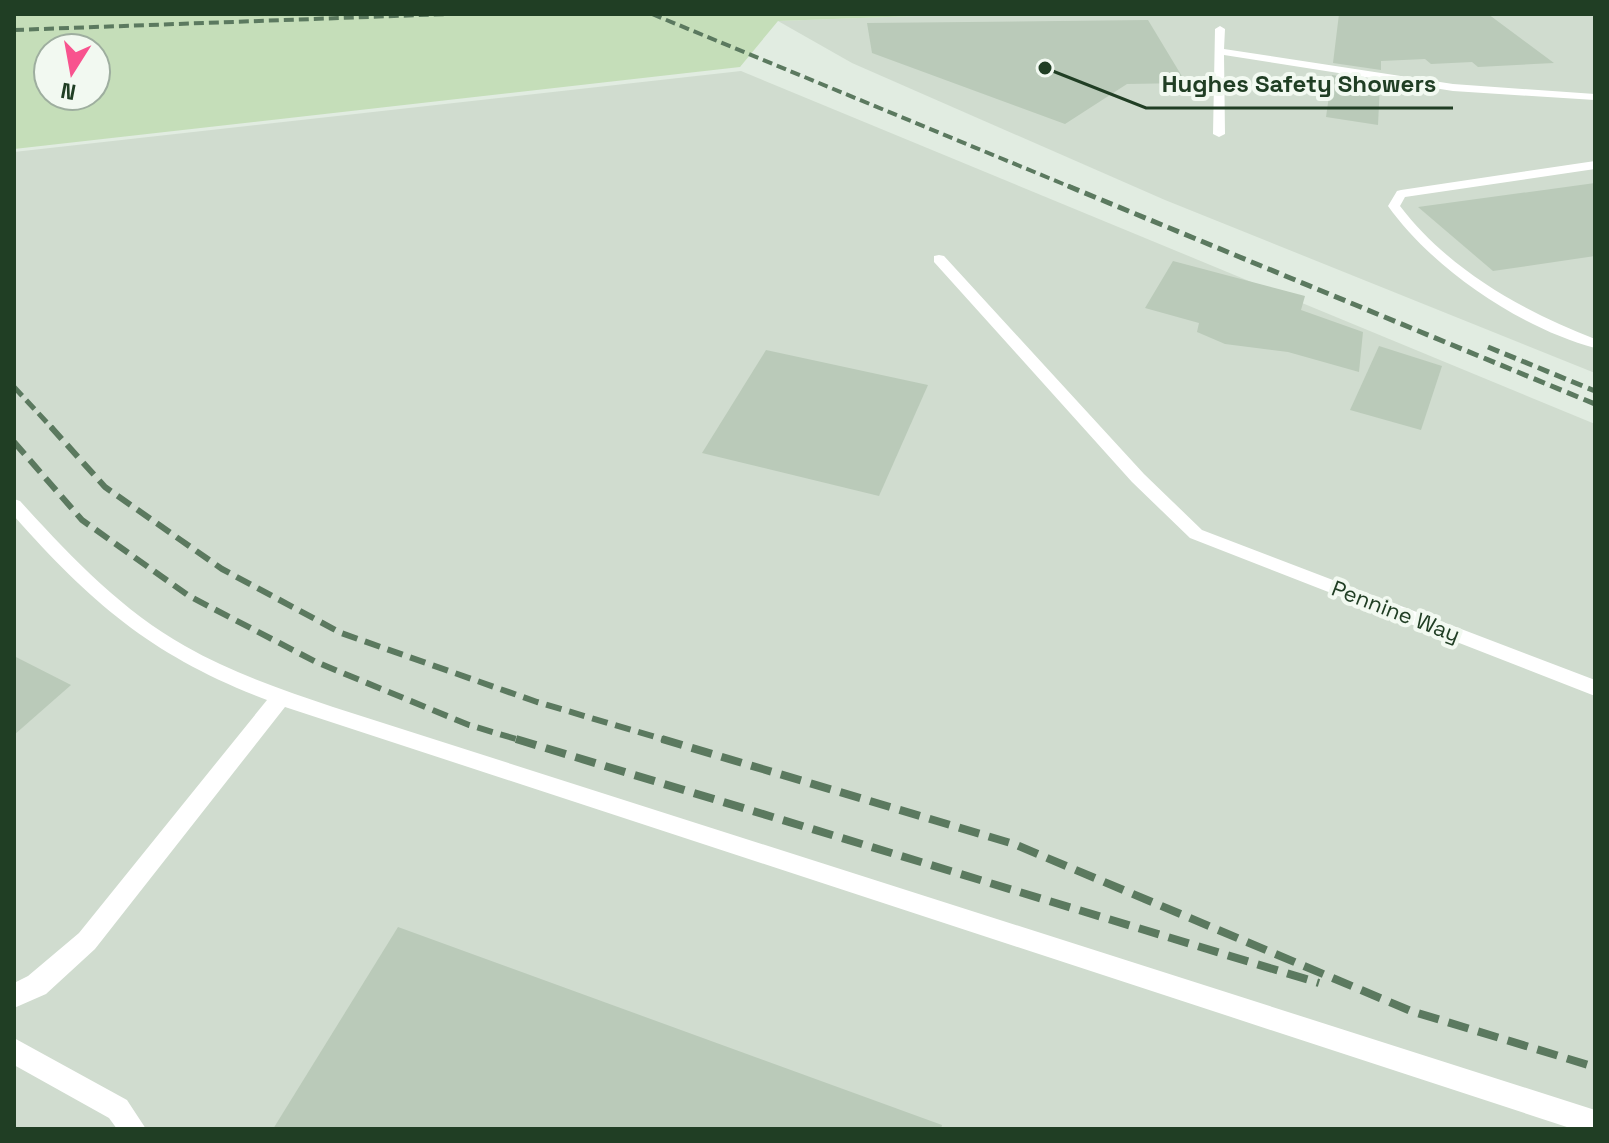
<svg xmlns="http://www.w3.org/2000/svg" width="1609" height="1143" viewBox="0 0 1609 1143" font-family="'Space Grotesk',sans-serif">
	<style>
		.built { fill: #d0dccf }
		.green { fill: #c5deb9; fill-rule: evenodd }
		.building { fill: #bacab9 }
		.lines { fill: none; stroke-linecap: round; stroke-linejoin: round }
		.service { fill: #fff; fill-rule: evenodd }
		.rail-far3 { stroke: #5b795f; stroke-width: 4; stroke-dasharray: 10 5; stroke-linecap: butt }
		.rail-far2 { stroke: #5b795f; stroke-width: 5; stroke-dasharray: 12 6; stroke-linecap: butt }
		.rail-far1 { stroke: #5b795f; stroke-width: 6; stroke-dasharray: 16 8; stroke-linecap: butt }
		.rail { stroke: #5b795f; stroke-width: 8; stroke-dasharray: 21 10; stroke-linecap: butt }
		.labels { text-anchor: middle; dominant-baseline: central; stroke-width: 8; stroke-linejoin: round; paint-order: stroke }
		.street-label { font-size: 22px; fill: #203e24; stroke: #f2f9f1 }
		.leader { fill: none; stroke: #203e24; stroke-width: 3 }
		.callout-dot { fill: #203e24; stroke: #f2f9f1; stroke-width: 3 }
		.callout-label { font-size: 24px; text-anchor: middle; font-weight: bold; fill: #203e24; stroke: #f2f9f1; stroke-width: 8; stroke-linejoin: round; paint-order: stroke }
	</style>
	<rect width="100%" height="100%" fill="#e1ece1"/>
	<g class="built">
		<polygon points="970,14 1595,14 1595,373 1165,200 852,63 778,21"/>
		<polygon points="741,71 1595,424 1595,1129 14,1129 14,152"/>
	</g>
	<path class="green" d="M14 14H970L778 21 740 67 14 149ZM48 48H96V96H48Z"/>
	<g class="building">
		<polygon points="1339,14 1488,14 1554,63 1478,67 1472,62 1431,64 1425,59 1381,61 1381,70 1333,63"/>
		<polygon points="1148,20 1186,83 1127,84 1065,124 872,53 867,23"/>
		<polygon points="1332,75 1380,83 1378,125 1326,117"/>
		<polygon points="1595,183 1595,256 1493,271 1418,207"/>
		<polygon points="1173,261 1305,296 1301,310 1363,332 1359,372 1288,352 1225,344 1197,332 1199,323 1145,308"/>
		<polygon points="1379,346 1442,366 1421,430 1350,410"/>
		<polygon points="766,350 928,385 879,496 702,453"/>
		<polygon points="14,656 71,685 14,735"/>
		<polygon points="398,927 942,1125 941,1129 273,1129"/>
	</g>
	<g class="lines">
		<g class="service">
			<polygon points="1220,26 1225,29 1224,49 1453,84 1595,94 1595,100 1453,91 1224,55 1225,134 1219,137 1213,134 1215,29"/>
			<path d="M1595 161V169L1405 197 1400 206C1448 269 1522 311 1595 339V348C1520 328 1433 269 1388 206L1397 191 1401 190Z"/>
			<polygon points="939,255 944,256 1144,474 1202,530 1595,680 1595,696 1190,538 1132,482 934,262 934,256"/>
			<path d="M14 499 20 501C69 555 121 610 185 646 232 673 283 690 333 707L1595 1110V1129H1573L285 707 95 949 46 994 14 1008V983L28 976 79 933 267 700C154 657 93 605 14 516Z"/>
			<polygon points="14,1038 127,1100 146,1129 117,1129 109,1118 14,1065"/>
		</g>
		<g class="rail-far3">
			<polyline points="652,14 1073,188"/>
			<polyline points="14,30 448,14"/>
		</g>
		<g class="rail-far2">
			<polyline points="1068,186 1595,404"/>
			<polyline points="1488,347 1595,391"/>
			<polyline points="14,387 53,429"/>
		</g>
		<g class="rail-far1">
			<polyline points="51,427 105,487 222,569 341,633 537,702 669,741"/>
			<polyline points="14,442 82,520 189,596 316,662 469,725 523,741"/>
		</g>
		<g class="rail">
			<polyline points="516,739 1319,983"/>
			<polyline points="662,739 1014,844 1411,1011 1595,1067"/>
		</g>
	</g>
	<g class="labels">
		<g class="street-label">
			<text transform="translate(1396 611) rotate(21)">Pennine Way</text>
		</g>
	</g>
	<path class="leader" d="M1045 68L1146 108H1453"/>
	<circle class="callout-dot" cx="1045" cy="68" r="8"/>
	<g class="callout-label">
		<text x="1299" y="92">Hughes Safety Showers</text>
	</g>
	<rect width="1609" height="1143" fill="none" stroke="#203e24" stroke-width="32"/>
	<g transform="translate(72 72) rotate(191)"><circle r="38" fill="#f2f9f1" stroke="#9eae9f" stroke-width="2"/>
	<path d="M0-6L14 30L0 20L-14 30Z" fill="#f8538e"/>
	<text y="-12" font-size="22" font-weight="bold" text-anchor="middle" fill="#203e24">N</text>
	</g>
</svg>
